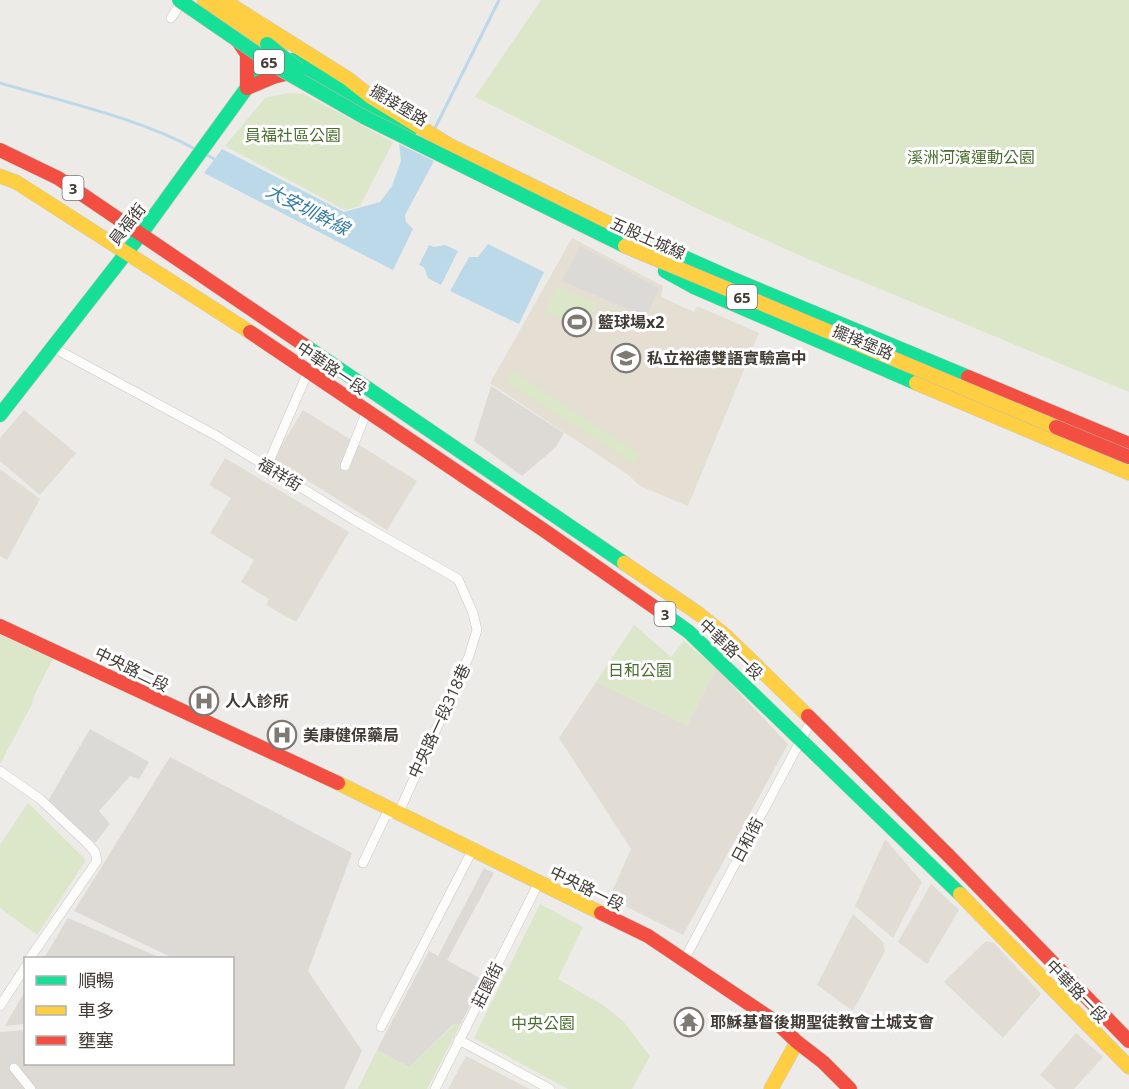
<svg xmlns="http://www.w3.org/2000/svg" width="1129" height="1089" viewBox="0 0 1129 1089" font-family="'Open Sans','Noto Sans TC',sans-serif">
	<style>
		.residential { fill: #e1ddd5 }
		.industrial { fill: #dddad5 }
		.education { fill: #e4ded3 }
		.green { fill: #dce6c9 }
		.parking { fill: #dcdad7 }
		.water { fill: #bbd9e8 }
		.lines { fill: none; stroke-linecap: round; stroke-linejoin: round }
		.stream { stroke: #bbd9e8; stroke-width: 3 }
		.street-casing { stroke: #cac7c3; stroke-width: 10 }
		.fast-casing { stroke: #ccc8bf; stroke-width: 15 }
		.slow-casing { stroke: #ccc8bf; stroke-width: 15 }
		.jam-casing { stroke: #ccc8bf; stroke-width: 15 }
		.street { stroke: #fcfcfb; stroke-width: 9 }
		.fast { stroke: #16e098; stroke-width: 14 }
		.slow { stroke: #ffcf43; stroke-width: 14 }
		.jam { stroke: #f24e42; stroke-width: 14 }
		.fast-bridge-casing { stroke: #c3b7a4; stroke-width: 15; stroke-linecap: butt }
		.slow-bridge-casing { stroke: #c3b7a4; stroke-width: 15; stroke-linecap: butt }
		.jam-bridge-casing { stroke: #c3b7a4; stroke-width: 15; stroke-linecap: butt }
		.fast-bridge { stroke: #16e098; stroke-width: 14 }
		.slow-bridge { stroke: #ffcf43; stroke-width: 14 }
		.jam-bridge { stroke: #f24e42; stroke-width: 14 }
		.labels { text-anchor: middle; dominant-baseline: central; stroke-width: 6; stroke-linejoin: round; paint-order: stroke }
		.shield { fill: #fff; stroke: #7b7672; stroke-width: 1.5 }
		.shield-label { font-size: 15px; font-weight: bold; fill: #423c35 }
		.street-label { font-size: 16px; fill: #423c35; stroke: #fff }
		.park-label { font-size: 16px; fill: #496e2e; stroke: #fff }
		.poi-label { font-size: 16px; font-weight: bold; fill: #423c35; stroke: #fff; text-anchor: start }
		.water-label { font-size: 18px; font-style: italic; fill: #387ca4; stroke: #fff }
	</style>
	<rect width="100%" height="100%" fill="#edebe7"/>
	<g class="residential">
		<polygon points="24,410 76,453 40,495 0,461 0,438"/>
		<polygon points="303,410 417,481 387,530 273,459"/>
		<polygon points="225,458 349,532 296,622 266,605 269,599 241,582 254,560 210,533 231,498 209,485"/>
		<polygon points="0,469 40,499 7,560 0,556"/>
		<polygon points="716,668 788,744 683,935 609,898 631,849 559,738 596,682 687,725"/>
		<polygon points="885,839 922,882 893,938 855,906"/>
		<polygon points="931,884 959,910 927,964 898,942"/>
		<polygon points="853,914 883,942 885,951 853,1011 817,985"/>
		<polygon points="986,941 994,943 1041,994 1003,1038 944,982"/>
		<polygon points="1076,1033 1103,1057 1074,1089 1056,1089 1040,1075"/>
		<polygon points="466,1056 530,1089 448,1089"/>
	</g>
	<g class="industrial">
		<polygon points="491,386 564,433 556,447 522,476 474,441"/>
		<polygon points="170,757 352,853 308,971 362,1051 344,1089 0,1089 0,1032 25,1030 26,1064 232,1064 232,958 173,958 74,911"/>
		<polygon points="484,868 494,873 447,960 483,980 460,1025 454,1024 409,1067 377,1050 429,951 438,956"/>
		<polygon points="68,918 161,958 44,958"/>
		<polygon points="25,991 25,1024 5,1026"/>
	</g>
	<polygon class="education" points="572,238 663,286 661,297 694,312 697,306 759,333 688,506 640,486 627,474 490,383"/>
	<g class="green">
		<polygon points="541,0 1129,0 1129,392 810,260 704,212 475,97"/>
		<polygon points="289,93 304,94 393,142 360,206 345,210 225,146 265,98"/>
		<polygon points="557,286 598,303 584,335 544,310"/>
		<polygon points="512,370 641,455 635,464 505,381"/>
		<polygon points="634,625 671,657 684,641 716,668 687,725 596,682"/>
		<polygon points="0,635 53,659 35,694 32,704 0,764"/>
		<polygon points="28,803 86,860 37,935 0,908 0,845"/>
		<polygon points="540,904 583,927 558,979 603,1005 623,1021 650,1056 632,1089 568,1089 474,1038"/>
		<polygon points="455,1024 460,1025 427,1089 358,1089 377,1050 409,1067"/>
	</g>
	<g class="parking">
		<polygon points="580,246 659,288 646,317 562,281"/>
		<polygon points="90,729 149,762 139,779 130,776 99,811 110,824 95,843 48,801"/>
	</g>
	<g class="water">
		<polygon points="399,144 434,161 405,215 406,222 413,229 393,270 204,173 222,149 344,212 380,202 392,186 401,161"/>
		<polygon points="488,244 544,272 519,324 450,291 469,257 478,257"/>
		<polygon points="429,245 434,247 445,245 458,251 441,285 428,278 424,267 419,265"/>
	</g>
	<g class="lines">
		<g class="stream">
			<path d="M0 83C64 102 139 118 197 150"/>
			<polyline points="434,130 499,0"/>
			<polyline points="205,154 218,161"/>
		</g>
		<g class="street-casing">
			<g id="street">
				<polyline points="171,18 183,0"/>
				<polyline points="52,347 215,435 354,520 458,579 473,613 477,630 469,656 399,812 386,815 363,863"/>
				<polyline points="267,466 308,372"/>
				<polyline points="345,466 367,411"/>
				<polyline points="0,771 40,799 87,843 95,852 97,861 30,958"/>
				<polyline points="684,960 811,721"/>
				<polyline points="0,1006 26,966"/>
				<polyline points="381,1027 473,849"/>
				<polyline points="459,1040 550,1089"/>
				<polyline points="14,1068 31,1089"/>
				<polyline points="435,1089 539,882"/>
			</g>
		</g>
		<g class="fast-casing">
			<g id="fast">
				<polyline points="292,60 410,130"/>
				<polyline points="612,225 733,279 968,377"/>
				<polyline points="665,271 694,287 916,383"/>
				<polyline points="307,347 624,563"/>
				<polyline points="0,415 141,234 272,53"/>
				<polyline points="657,609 689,632 960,894"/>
			</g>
		</g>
		<g class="slow-casing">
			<g id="slow">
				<polyline points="204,0 280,51"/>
				<polyline points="223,0 347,78 371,97 449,145 612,225"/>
				<polyline points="0,176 16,182 250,332"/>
				<polyline points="916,383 1129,473"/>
				<polyline points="624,563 699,614 727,637 808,716"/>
				<polyline points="338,783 601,913"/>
				<polyline points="960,894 1129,1067"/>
				<polyline points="771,1089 797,1042"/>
			</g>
		</g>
		<g class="jam-casing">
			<g id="jam">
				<polyline points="238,41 247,54 247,88 273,77 293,72"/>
				<polyline points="0,150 58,178 307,347"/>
				<polyline points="250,332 545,531 657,609"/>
				<polyline points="968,377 1129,444"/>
				<polyline points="0,626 338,783"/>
				<polyline points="808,716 949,856 1129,1041"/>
				<polyline points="601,913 648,936 776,1022 797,1042 823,1062 850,1089"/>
			</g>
		</g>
		<use href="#street" class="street"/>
		<use href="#fast" class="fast"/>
		<use href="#slow" class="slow"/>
		<use href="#jam" class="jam"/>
		<g class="fast-bridge-casing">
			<g id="fast-bridge">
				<polyline points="179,0 275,66 364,117 625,246"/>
				<polyline points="267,44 299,70"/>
			</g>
		</g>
		<g class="slow-bridge-casing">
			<polyline id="slow-bridge" points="625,246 1056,427"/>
		</g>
		<g class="jam-bridge-casing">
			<polyline id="jam-bridge" points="1056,427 1129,457"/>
		</g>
		<use href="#fast-bridge" class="fast-bridge"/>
		<use href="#slow-bridge" class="slow-bridge"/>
		<use href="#jam-bridge" class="jam-bridge"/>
	</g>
	<defs>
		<g id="stadium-ring" transform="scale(1.5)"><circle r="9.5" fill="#fff" stroke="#7e7973" stroke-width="1.5"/><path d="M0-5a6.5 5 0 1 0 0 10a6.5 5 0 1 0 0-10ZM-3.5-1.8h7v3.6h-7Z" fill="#7e7973"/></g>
		<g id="school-ring" transform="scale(1.5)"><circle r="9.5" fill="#fff" stroke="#7e7973" stroke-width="1.5"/><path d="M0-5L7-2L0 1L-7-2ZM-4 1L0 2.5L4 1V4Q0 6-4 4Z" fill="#7e7973"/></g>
		<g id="hospital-ring" transform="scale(1.5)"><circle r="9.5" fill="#fff" stroke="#7e7973" stroke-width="1.5"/><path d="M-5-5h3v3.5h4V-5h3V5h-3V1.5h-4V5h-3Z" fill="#7e7973"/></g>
		<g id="temple-ring" transform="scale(1.5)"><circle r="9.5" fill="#fff" stroke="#7e7973" stroke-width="1.5"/><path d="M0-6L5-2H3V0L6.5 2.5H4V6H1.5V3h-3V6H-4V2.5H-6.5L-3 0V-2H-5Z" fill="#7e7973"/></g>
	</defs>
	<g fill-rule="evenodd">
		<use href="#stadium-ring" x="577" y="322"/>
		<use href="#school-ring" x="626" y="358"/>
		<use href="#hospital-ring" x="204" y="701"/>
		<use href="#hospital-ring" x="282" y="735"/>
		<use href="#temple-ring" x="689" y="1022"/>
	</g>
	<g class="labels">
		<g class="shield">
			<rect x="254" y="50" width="30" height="24" rx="4.5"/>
			<rect x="62.5" y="176" width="21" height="24" rx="4.5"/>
			<rect x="727" y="285" width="30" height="24" rx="4.5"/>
			<rect x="654.5" y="602" width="21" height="24" rx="4.5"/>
		</g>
		<g class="shield-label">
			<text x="269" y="62">65</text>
			<text x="73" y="188">3</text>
			<text x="742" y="297">65</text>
			<text x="665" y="614">3</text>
		</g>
		<g class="street-label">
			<text transform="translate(399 105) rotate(31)">擺接堡路</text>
			<text transform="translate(127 224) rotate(-52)">員福街</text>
			<text transform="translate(648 238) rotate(24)">五股土城線</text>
			<text transform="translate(863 342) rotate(23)">擺接堡路</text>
			<text transform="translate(332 368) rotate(34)">中華路一段</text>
			<text transform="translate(280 474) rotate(31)">福祥街</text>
			<text transform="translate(731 649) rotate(43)">中華路一段</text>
			<text transform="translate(132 669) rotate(26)">中央路二段</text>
			<text transform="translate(439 721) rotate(-65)">中央路一段318巷</text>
			<text transform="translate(747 840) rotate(-62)">日和街</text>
			<text transform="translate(587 888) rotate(26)">中央路一段</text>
			<text transform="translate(487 985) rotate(-63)">莊園街</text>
			<text transform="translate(1077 991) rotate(46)">中華路一段</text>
		</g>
		<g class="park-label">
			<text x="293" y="135">員福社區公園</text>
			<text x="971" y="157">溪洲河濱運動公園</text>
			<text x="640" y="670">日和公園</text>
			<text x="543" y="1023">中央公園</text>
		</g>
		<g class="poi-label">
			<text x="598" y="322">籃球場x2</text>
			<text x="647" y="358">私立裕德雙語實驗高中</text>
			<text x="225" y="701">人人診所</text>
			<text x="303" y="735">美康健保藥局</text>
			<text x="710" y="1022">耶穌基督後期聖徒教會土城支會</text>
		</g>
		<g class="water-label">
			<text transform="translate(308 209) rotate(27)">大安圳幹線</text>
		</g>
	</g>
	<rect x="24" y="957" width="210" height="108" fill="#ffffff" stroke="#b3b1ae" stroke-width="1.5"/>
	<rect x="36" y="976" width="30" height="9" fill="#16e098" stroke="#b3b1ae" stroke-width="1.5"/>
	<text x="78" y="987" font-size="18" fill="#423c35">順暢</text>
	<rect x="36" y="1006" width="30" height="9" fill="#ffcf43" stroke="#b3b1ae" stroke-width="1.5"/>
	<text x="78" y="1017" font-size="18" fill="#423c35">車多</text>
	<rect x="36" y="1036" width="30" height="9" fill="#f24e42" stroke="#b3b1ae" stroke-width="1.5"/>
	<text x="78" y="1047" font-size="18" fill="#423c35">壅塞</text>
</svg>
